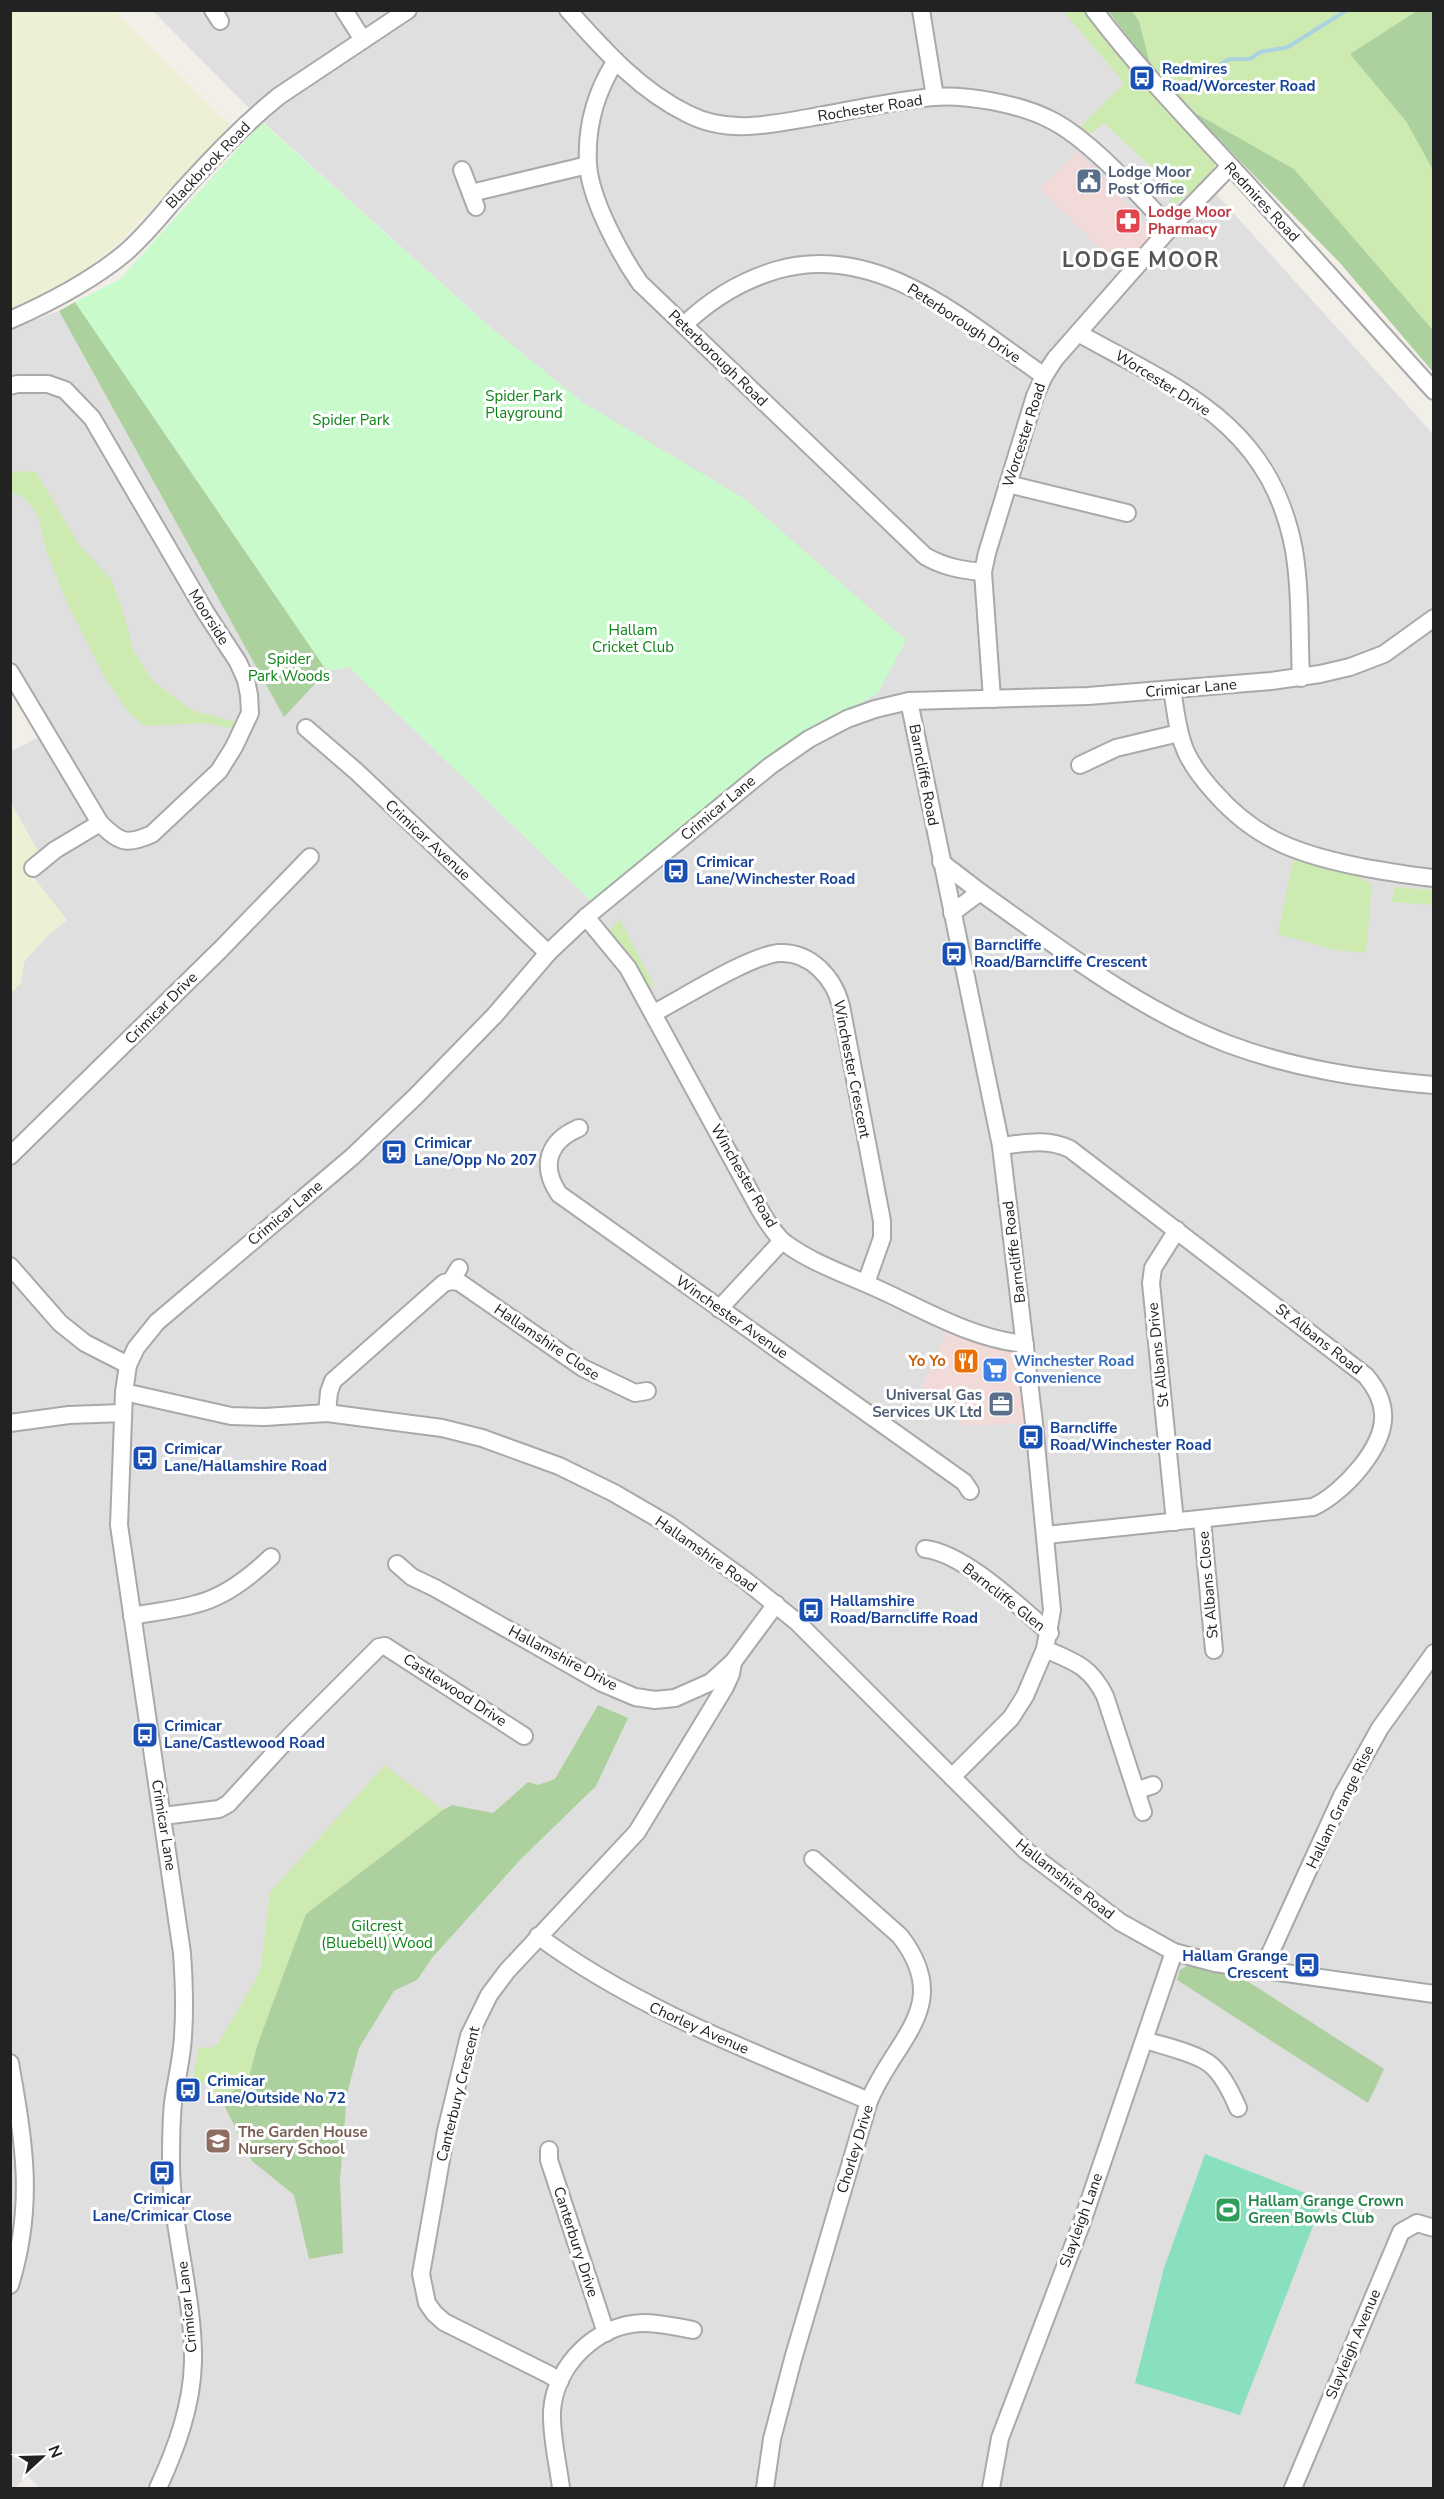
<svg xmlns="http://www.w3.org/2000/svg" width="1444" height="2499" viewBox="0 0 1444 2499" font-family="'Nunito Sans',sans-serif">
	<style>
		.residential { fill: #e0dfdf }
		.commercial { fill: #f2dad9 }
		.farmland { fill: #eef0d5 }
		.grass { fill: #cdebb0 }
		.forest { fill: #add19e }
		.park { fill: #c8facc }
		.pitch { fill: #88e0be }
		.parking { fill: #e2e2e2 }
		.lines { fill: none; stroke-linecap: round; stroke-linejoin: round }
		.stream { stroke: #aad3df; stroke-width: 4 }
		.minor-casing { stroke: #a9a9a9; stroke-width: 20 }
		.minor { stroke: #fff; stroke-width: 16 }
		.labels { text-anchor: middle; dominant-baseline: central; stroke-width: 6; stroke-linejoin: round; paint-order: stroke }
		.transit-label { font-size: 15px; font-weight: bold; fill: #164399; stroke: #fff; text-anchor: start }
		.street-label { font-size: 15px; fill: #222; stroke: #fff }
		.service-label { font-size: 15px; font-weight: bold; fill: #4e5e75; stroke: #fff; text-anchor: start }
		.health-label { font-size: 15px; font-weight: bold; fill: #be3a42; stroke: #fff; text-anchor: start }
		.park-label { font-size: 15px; fill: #0c8416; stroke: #fff }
		.food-label { font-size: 15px; font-weight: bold; fill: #c56008; stroke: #fff; text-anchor: end }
		.shop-label { font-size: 15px; font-weight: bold; fill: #366cbe; stroke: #fff; text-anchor: start }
		.education-label { font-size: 15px; font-weight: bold; fill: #785e54; stroke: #fff; text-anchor: start }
		.leisure-label { font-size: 15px; font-weight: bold; fill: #27864d; stroke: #fff; text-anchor: start }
		.district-label { font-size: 21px; font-weight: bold; letter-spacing: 1.5px; fill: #555; stroke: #fff }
	</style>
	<rect width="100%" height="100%" fill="#f2efe9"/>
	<polygon class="residential" points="153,11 1063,11 1124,83 1080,127 1179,202 1208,177 1217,195 1433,434 1433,2488 39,2488 28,2476 15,2488 11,2488 10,993 21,983 24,962 48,935 67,920 23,865 38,851 11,803 11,751 39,737 11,688 11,329 59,311 284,716 327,671 349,667 592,902 781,747 878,693 582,402 490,327 263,122"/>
	<g class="commercial">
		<polygon points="1077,152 1156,235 1124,272 1040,189"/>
		<polygon points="951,1322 1025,1344 1034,1423 966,1426 919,1395"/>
	</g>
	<g class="farmland">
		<polygon points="10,11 115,11 230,125 121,241 78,275 48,294 11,309"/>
		<polygon points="10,803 38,851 24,865 67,920 48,935 24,962 21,983 11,993"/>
	</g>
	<g class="grass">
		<path d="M1063 11H1094L1216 161C1213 179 1192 191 1178 202H1167L1178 192 1104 124 1091 134 1080 127 1124 83Z"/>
		<polygon points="1132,11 1433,11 1433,330 1294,169 1190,110 1151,67 1139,21"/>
		<polygon points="10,471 36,472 79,545 111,579 123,611 133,650 153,681 191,710 239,723 236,729 206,723 145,726 130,714 105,678 68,605 46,550 38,515 23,497 11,492"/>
		<polygon points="1293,860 1352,874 1372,884 1366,953 1335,950 1278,934"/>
		<polygon points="1394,887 1433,890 1433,905 1392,902"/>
		<polygon points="620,919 654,986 648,988 608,932"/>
		<polygon points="385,1765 443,1810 306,1914 258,2043 249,2077 222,2101 210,2085 192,2082 199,2047 209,2048 218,2044 260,1972 270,1892"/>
	</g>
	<g class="forest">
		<polygon points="1108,11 1132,11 1139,21 1151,67"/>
		<polygon points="1417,11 1433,11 1433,170 1406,121 1350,54"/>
		<polygon points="1190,110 1294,169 1433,330 1433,372 1340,263"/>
		<polygon points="75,302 327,671 284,717 59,311"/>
		<polygon points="598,1705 628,1718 596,1786 521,1859 432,1958 417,1980 394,1991 359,2048 347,2094 340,2180 343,2253 309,2259 294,2195 252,2161 222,2101 249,2077 258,2043 306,1914 443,1810 452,1805 493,1813 528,1782 538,1785 555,1779"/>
		<polygon points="1187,1966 1236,1974 1384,2069 1368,2103 1177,1980 1180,1970"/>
	</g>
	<polygon class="park" points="262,122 490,327 582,402 745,499 906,640 878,693 781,747 592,902 349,667 327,671 75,302 120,279"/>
	<polygon class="pitch" points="1205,2154 1323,2200 1240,2415 1135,2383 1164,2268"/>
	<polygon class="parking" points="1104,123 1178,192 1167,202 1158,199 1091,134"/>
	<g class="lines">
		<polyline class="stream" points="1194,82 1229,59 1250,59 1260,52 1288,47 1347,10"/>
		<g class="minor-casing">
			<g id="minor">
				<polyline points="213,10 220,21"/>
				<polyline points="344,10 363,40"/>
				<path d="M568 10C604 50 639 90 688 114 727 134 767 125 808 118 849 111 891 101 933 97 966 94 1019 104 1049 119 1089 138 1139 195 1170 228"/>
				<polyline points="921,10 935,97"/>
				<path d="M1094 10C1141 72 1195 127 1247 184 1310 253 1371 322 1434 391"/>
				<path d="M615 62C596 92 586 127 588 164 590 199 620 254 640 283L925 556C944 567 961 570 983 572"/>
				<polyline points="462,170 476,207"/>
				<polyline points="471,193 588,165"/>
				<path d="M10 320C51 302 91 281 125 253 146 235 163 213 181 192 212 158 243 125 279 96L408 10"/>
				<path d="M684 325C711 299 740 281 777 270 879 241 966 322 1044 376"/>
				<path d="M1078 333C1180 390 1270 423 1294 550 1301 592 1299 636 1301 678"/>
				<path d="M10 386 17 384H48L65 390 92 418 206 613 238 662 246 680 249 695 250 713 234 747 219 771 152 834C126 846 119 842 100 823L10 672"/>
				<polyline points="1008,484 1127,513"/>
				<path d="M1172 690C1176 711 1177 732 1186 752 1193 767 1204 781 1215 793 1258 842 1304 856 1366 868 1389 872 1410 876 1434 878"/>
				<polyline points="992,699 983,572 987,553 1035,396 1044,376 1055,359 1170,228 1230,166"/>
				<polyline points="909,701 1001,1146 1034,1423 1052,1610 1045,1649 1025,1696 1011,1718 952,1777"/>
				<polyline points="306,728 357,772 548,953"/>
				<polyline points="1080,765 1116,748 1179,733"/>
				<polyline points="941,862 980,892"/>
				<polyline points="33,868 55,850 100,823"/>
				<path d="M952 913 980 892C1059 948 1137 1009 1228 1044 1295 1069 1363 1079 1434 1085"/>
				<path d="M586 917 628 968 760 1210C767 1222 775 1235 785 1243 812 1263 845 1274 876 1288 923 1309 972 1339 1025 1344"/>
				<path d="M654 1013C683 998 752 954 780 953 811 952 834 978 841 1006L882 1221V1238L866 1283"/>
				<path d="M579 1128C548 1141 540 1166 559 1194L964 1482 970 1491"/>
				<path d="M1001 1146C1025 1143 1047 1138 1070 1149L1366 1376C1375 1387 1382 1398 1383 1413 1386 1447 1342 1494 1313 1507L1046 1535"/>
				<polyline points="10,1156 221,949 310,857"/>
				<polyline points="10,1266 60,1323 85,1343 128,1365"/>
				<polyline points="451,1281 459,1282 583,1368 635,1393 647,1391"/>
				<polyline points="719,1309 782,1241"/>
				<polyline points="124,1392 231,1416 265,1417 327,1413 442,1428 482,1438 559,1466 614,1493 669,1525 745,1580 797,1622 1025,1850 1120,1922 1174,1952 1215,1963 1434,1994"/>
				<polyline points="327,1413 329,1392 333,1381 444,1283 451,1281 459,1268"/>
				<polyline points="10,1423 69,1415 123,1413"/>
				<polyline points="1202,1520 1214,1650"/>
				<polyline points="1175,1522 1151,1283 1153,1268 1177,1230"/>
				<path d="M925 1549C964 1553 1020 1607 1050 1633"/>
				<polyline points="397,1564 412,1577 435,1588 602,1683 635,1697 655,1700 675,1698 711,1682 733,1662 776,1604"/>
				<path d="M132 1616C153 1612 175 1610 196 1604 225 1597 250 1577 271 1557"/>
				<path d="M1045 1649C1075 1662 1090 1666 1105 1696L1143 1812"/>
				<polyline points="1136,1791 1153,1785"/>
				<polyline points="163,1816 219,1809 228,1804 292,1734 379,1647 385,1646 524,1736"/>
				<path d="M538 1936C638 2010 756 2053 869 2101"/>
				<polyline points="1263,1969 1342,1796 1380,1728 1434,1653"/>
				<path d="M1145 2040C1163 2046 1197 2053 1211 2065 1223 2075 1232 2094 1238 2108"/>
				<path d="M10 2063C24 2142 35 2205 10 2285"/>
				<polyline points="549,2150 549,2160 606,2333"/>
				<polyline points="560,2381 548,2374 444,2322 434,2313 427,2303 421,2274 446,2131 469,2036 489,1995 507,1971 637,1832 725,1687 731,1674 733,1662"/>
				<path d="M158 2488C176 2449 192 2406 193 2362 194 2295 171 2229 171 2162 171 2143 171 2123 173 2103 176 2081 182 2058 183 2036 185 2008 184 1981 182 1953L119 1525 124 1392 128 1365 136 1348 157 1322 352 1157 416 1096 495 1015 548 953 586 917 770 766 809 739 847 719 875 709 909 701 1088 696 1271 681 1320 674 1350 667 1384 654 1434 618"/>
				<path d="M561 2488C558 2464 551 2436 552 2411 555 2365 597 2324 643 2323 660 2323 677 2327 693 2330"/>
				<path d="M765 2488 772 2439 793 2359 869 2101C895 2038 954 2006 900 1936L813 1859"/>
				<polyline points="991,2488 1000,2438 1081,2225 1174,1952"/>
				<polyline points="1293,2488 1401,2232 1417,2223 1434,2228"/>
			</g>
		</g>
		<use href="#minor" class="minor"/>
	</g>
	<defs>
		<g id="bus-square" transform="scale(1.35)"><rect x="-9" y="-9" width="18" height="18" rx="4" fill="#1a4fb4" stroke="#fff"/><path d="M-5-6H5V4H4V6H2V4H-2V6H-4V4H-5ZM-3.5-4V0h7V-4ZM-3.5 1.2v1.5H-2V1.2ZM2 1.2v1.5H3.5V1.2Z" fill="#fff"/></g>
		<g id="civic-square" transform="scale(1.35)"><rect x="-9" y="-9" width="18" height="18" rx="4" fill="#5c6f8a" stroke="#fff"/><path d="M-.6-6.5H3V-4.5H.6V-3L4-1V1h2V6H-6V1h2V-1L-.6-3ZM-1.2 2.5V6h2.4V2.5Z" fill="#fff"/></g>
		<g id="pharmacy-square" transform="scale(1.35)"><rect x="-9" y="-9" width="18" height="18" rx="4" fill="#e0444e" stroke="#fff"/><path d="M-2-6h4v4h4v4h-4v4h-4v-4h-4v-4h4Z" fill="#fff"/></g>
		<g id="restaurant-square" transform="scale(1.35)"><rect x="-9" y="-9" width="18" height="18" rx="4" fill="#e8710a" stroke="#fff"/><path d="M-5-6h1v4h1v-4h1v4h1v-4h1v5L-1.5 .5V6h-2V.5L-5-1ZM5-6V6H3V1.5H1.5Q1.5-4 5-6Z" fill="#fff"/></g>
		<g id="supermarket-square" transform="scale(1.35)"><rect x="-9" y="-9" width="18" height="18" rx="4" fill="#3f7fe0" stroke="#fff"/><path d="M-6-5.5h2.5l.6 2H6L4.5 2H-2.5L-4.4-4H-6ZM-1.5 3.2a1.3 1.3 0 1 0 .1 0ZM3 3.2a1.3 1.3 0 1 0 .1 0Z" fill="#fff"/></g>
		<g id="office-square" transform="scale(1.35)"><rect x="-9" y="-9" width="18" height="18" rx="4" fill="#5c6f8a" stroke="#fff"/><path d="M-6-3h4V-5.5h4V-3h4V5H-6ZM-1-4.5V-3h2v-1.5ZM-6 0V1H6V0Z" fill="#fff"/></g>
		<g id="school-square" transform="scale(1.35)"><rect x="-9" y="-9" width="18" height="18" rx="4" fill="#8d6e63" stroke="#fff"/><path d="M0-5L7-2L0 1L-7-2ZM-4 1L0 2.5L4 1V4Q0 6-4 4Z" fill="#fff"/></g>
		<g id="stadium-square" transform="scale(1.35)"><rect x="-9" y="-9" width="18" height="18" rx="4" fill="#2e9e5b" stroke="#fff"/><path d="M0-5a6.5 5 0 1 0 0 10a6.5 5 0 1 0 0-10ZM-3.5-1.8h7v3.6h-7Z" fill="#fff"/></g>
	</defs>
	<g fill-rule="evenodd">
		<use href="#bus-square" x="1142" y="78"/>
		<use href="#civic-square" x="1089" y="181"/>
		<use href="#pharmacy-square" x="1128" y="221"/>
		<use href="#bus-square" x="676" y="871"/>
		<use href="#bus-square" x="954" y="954"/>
		<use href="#bus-square" x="394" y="1152"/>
		<use href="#restaurant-square" x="966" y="1361"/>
		<use href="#supermarket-square" x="995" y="1370"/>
		<use href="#office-square" x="1001" y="1404"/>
		<use href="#bus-square" x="1031" y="1437"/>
		<use href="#bus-square" x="145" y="1458"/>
		<use href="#bus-square" x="811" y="1610"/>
		<use href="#bus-square" x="145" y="1735"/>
		<use href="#bus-square" x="1307" y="1965"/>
		<use href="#bus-square" x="188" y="2090"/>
		<use href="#school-square" x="218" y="2141"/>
		<use href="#bus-square" x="162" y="2173"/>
		<use href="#stadium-square" x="1228" y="2210"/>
	</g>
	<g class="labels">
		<g class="transit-label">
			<text x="1162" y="69">Redmires<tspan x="1162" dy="17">Road/Worcester Road</tspan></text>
			<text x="696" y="862">Crimicar<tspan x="696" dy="17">Lane/Winchester Road</tspan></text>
			<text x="974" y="945">Barncliffe<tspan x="974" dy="17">Road/Barncliffe Crescent</tspan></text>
			<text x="414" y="1143">Crimicar<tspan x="414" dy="17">Lane/Opp No 207</tspan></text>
			<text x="1050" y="1428">Barncliffe<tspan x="1050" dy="17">Road/Winchester Road</tspan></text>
			<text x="164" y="1449">Crimicar<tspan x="164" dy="17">Lane/Hallamshire Road</tspan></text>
			<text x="830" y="1601">Hallamshire<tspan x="830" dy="17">Road/Barncliffe Road</tspan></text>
			<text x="164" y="1726">Crimicar<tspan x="164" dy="17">Lane/Castlewood Road</tspan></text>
			<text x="1288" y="1956" text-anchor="end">Hallam Grange<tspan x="1288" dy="17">Crescent</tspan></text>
			<text x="207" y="2081">Crimicar<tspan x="207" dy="17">Lane/Outside No 72</tspan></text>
			<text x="162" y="2199" text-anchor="middle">Crimicar<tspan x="162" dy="17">Lane/Crimicar Close</tspan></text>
		</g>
		<g class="street-label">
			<text transform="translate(870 108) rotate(-9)">Rochester Road</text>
			<text transform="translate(208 165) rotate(-46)">Blackbrook Road</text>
			<text transform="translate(1262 202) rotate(47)">Redmires Road</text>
			<text transform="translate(964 323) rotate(33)">Peterborough Drive</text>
			<text transform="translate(718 358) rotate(44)">Peterborough Road</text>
			<text transform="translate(1163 383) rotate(32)">Worcester Drive</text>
			<text transform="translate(1024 435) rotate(-72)">Worcester Road</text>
			<text transform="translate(209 617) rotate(58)">Moorside</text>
			<text transform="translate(1191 688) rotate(-5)">Crimicar Lane</text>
			<text transform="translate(924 775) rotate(79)">Barncliffe Road</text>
			<text transform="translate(718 808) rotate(-40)">Crimicar Lane</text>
			<text transform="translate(428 840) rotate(43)">Crimicar Avenue</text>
			<text transform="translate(161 1008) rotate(-45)">Crimicar Drive</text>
			<text transform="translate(852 1069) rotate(79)">Winchester Crescent</text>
			<text transform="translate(744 1176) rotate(60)">Winchester Road</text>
			<text transform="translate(285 1213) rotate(-40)">Crimicar Lane</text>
			<text transform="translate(1014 1252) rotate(-97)">Barncliffe Road</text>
			<text transform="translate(732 1317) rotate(35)">Winchester Avenue</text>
			<text transform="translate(1319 1339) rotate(38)">St Albans Road</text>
			<text transform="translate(547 1342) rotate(34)">Hallamshire Close</text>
			<text transform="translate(1158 1355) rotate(-96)">St Albans Drive</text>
			<text transform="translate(706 1554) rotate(35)">Hallamshire Road</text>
			<text transform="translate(1208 1585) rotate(-95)">St Albans Close</text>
			<text transform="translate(1004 1597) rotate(38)">Barncliffe Glen</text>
			<text transform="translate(563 1658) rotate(28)">Hallamshire Drive</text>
			<text transform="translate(455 1690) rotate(33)">Castlewood Drive</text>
			<text transform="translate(1340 1807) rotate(-64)">Hallam Grange Rise</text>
			<text transform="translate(164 1825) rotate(81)">Crimicar Lane</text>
			<text transform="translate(1065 1879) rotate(38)">Hallamshire Road</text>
			<text transform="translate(699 2028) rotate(24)">Chorley Avenue</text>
			<text transform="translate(458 2094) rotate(-76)">Canterbury Crescent</text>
			<text transform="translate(855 2149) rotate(-73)">Chorley Drive</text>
			<text transform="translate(1081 2220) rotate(-70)">Slayleigh Lane</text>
			<text transform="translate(576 2242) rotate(72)">Canterbury Drive</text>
			<text transform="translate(187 2307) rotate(-96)">Crimicar Lane</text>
			<text transform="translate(1353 2344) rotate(-67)">Slayleigh Avenue</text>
		</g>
		<g class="service-label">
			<text x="1108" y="172">Lodge Moor<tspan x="1108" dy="17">Post Office</tspan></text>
			<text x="982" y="1395" text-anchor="end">Universal Gas<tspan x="982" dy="17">Services UK Ltd</tspan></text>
		</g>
		<g class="health-label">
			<text x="1148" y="212">Lodge Moor<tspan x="1148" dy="17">Pharmacy</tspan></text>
		</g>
		<g class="park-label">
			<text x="524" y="396">Spider Park<tspan x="524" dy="17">Playground</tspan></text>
			<text x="351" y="420">Spider Park</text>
			<text x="633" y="630">Hallam<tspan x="633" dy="17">Cricket Club</tspan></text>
			<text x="289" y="659">Spider<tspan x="289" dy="17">Park Woods</tspan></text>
			<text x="377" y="1926">Gilcrest<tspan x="377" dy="17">(Bluebell) Wood</tspan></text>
		</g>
		<g class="food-label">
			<text x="946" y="1361">Yo Yo</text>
		</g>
		<g class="shop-label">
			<text x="1014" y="1361">Winchester Road<tspan x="1014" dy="17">Convenience</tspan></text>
		</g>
		<g class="education-label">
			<text x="238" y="2132">The Garden House<tspan x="238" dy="17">Nursery School</tspan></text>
		</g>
		<g class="leisure-label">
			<text x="1248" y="2201">Hallam Grange Crown<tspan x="1248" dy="17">Green Bowls Club</tspan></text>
		</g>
		<g class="district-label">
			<text x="1141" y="260">LODGE MOOR</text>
		</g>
	</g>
	<rect width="1444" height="2499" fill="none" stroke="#222222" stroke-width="24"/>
	<g transform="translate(42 2457) rotate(68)" stroke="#ffffff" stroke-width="4.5" paint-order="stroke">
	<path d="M0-4.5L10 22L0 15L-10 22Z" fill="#222222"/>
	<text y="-9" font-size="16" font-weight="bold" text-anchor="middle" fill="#222222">N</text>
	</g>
</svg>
